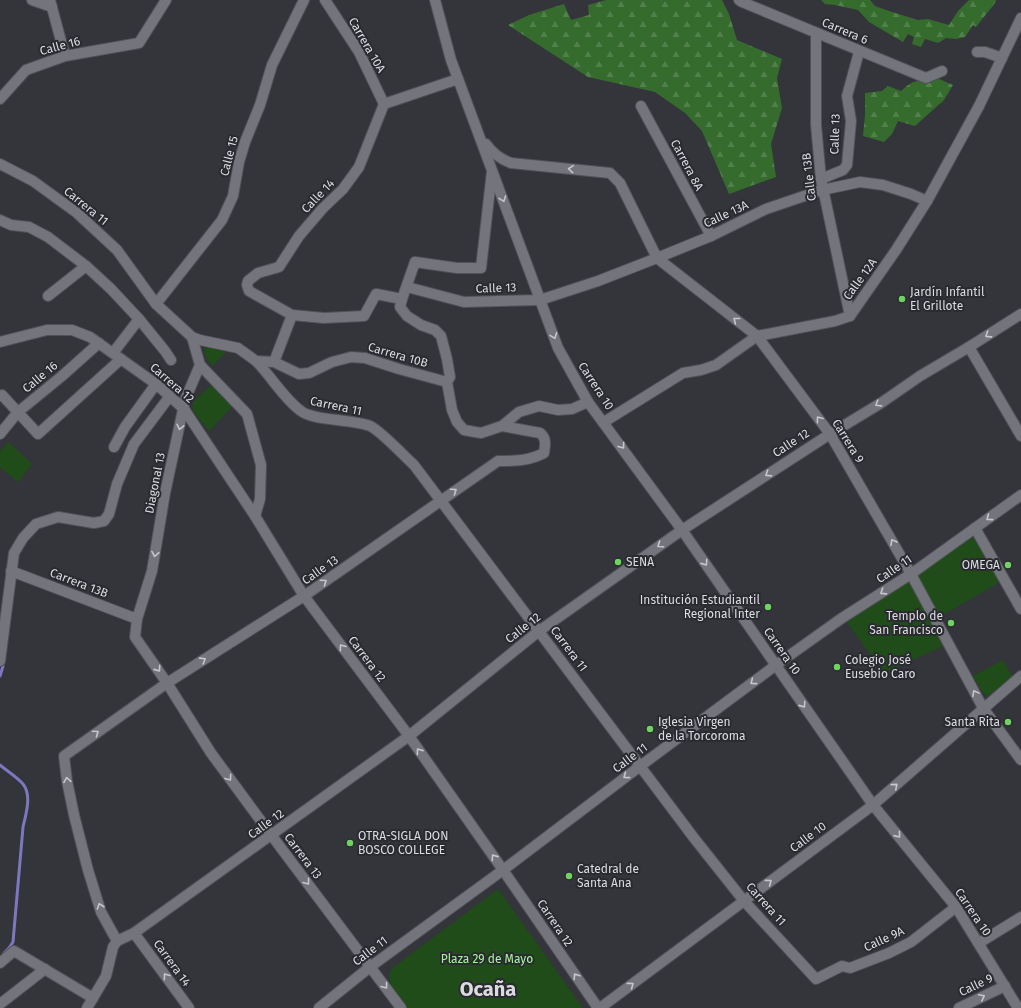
<svg xmlns="http://www.w3.org/2000/svg" width="1021" height="1008" viewBox="0 0 1021 1008" font-family="'Fira Sans',sans-serif">
	<style>
		.green { fill: #204c19 }
		.forest { fill: url(#forest-firs) }
		.lines { fill: none; stroke-linecap: round; stroke-linejoin: round }
		.stream { stroke: #7c77bf; stroke-width: 3 }
		.minor-casing { stroke: #515157; stroke-width: 12 }
		.minor { stroke: #74747c; stroke-width: 10 }
		.oneway { stroke: #c6c6cc }
		.poi-dot { fill: #6ed360; stroke: #2a2a31; stroke-width: 1.5 }
		.labels { text-anchor: middle; dominant-baseline: central; stroke-width: 4; stroke-linejoin: round; paint-order: stroke }
		.street-label { font-size: 12px; fill: #dbdbe0; stroke: #2a2a31 }
		.poi-label { font-size: 12px; fill: #dbdbe0; stroke: #2a2a31; text-anchor: start }
		.park-label { font-size: 12px; fill: #a7f39b; stroke: #2a2a31 }
		.town-label { font-size: 20px; font-weight: bold; fill: #dbdbe0; stroke: #2a2a31 }
	</style>
	<defs>
		<pattern id="forest-firs" width="22" height="20" patternUnits="userSpaceOnUse"><rect width="22" height="20" fill="#366b2e"/><path d="M5 1l3.5 6h-7zM16 11l3.5 6h-7z" fill="#52804c"/></pattern>
	</defs>
	<rect width="100%" height="100%" fill="#34343b"/>
	<g class="green">
		<polygon points="210,345 226,352 212,366 206,358 204,349"/>
		<polygon points="210,386 214,386 234,405 209,431 193,411 193,402"/>
		<polygon points="8,442 32,464 18,482 0,467 0,452"/>
		<polygon points="977,528 1003,580 938,618 950,643 884,673 845,620"/>
		<polygon points="1003,660 1012,676 988,696 983,693 973,676"/>
		<path d="M498 889 583 1008H406C395 994 385 987 391 969Z"/>
	</g>
	<g class="forest">
		<polygon points="606,0 722,0 729,14 737,40 782,59 777,78 782,108 771,144 776,177 729,194 702,131 685,113 655,92 588,77 508,25 529,15 564,4 571,20 589,15 588,5"/>
		<polygon points="821,0 870,0 875,6 889,11 918,20 928,19 949,25 958,11 969,0 996,0 995,3 976,27 973,25 965,37 956,39 946,38 938,43 925,39 921,47 912,44 914,37 908,34 903,42 869,22 858,10 835,5 825,4"/>
		<path d="M939 79 953 85 944 100 915 126 898 121 892 134 884 142 863 136 865 115V93L882 91 888 86 901 91C918 75 919 84 939 79Z"/>
	</g>
	<g class="lines">
		<g class="stream">
			<polyline points="0,676 3,666"/>
			<path d="M0 765C7 771 17 777 23 784 32 795 26 814 23 827L13 942 9 948 4 953"/>
		</g>
		<g class="minor-casing">
			<g id="minor">
				<polyline points="32,0 52,7"/>
				<polyline points="50,0 65,56"/>
				<polyline points="325,0 359,52 384,104"/>
				<polyline points="435,0 451,60 558,348 588,402 682,530 873,805 956,907 1018,1008"/>
				<polyline points="739,0 742,2 926,78 942,71"/>
				<polyline points="816,33 816,125 821,179 850,316"/>
				<polyline points="977,52 985,52 1002,58"/>
				<polyline points="0,99 26,70 65,56 139,43 166,0"/>
				<polyline points="384,104 359,167 343,189 323,208 299,236 279,267 258,273 248,281 247,285 249,291 292,315 324,318 364,316 376,294 402,299"/>
				<polyline points="384,104 458,79"/>
				<polyline points="641,106 711,236"/>
				<path d="M486 144C493 154 500 159 511 163L610 173 620 183 657 258 757 336 830 434 911 574 983 708 1021 760"/>
				<polyline points="0,164 33,181 77,213 117,250 156,304 192,337 200,340 238,348 256,361 274,362 299,374 309,373 332,362 351,357 365,358 399,369 447,382"/>
				<polyline points="492,171 481,268 457,268 415,262 402,299 400,307 407,316 421,325 435,330 441,336 447,359 450,377 447,382 452,410 457,422 464,430 481,433 502,426 519,412 539,406 558,410 572,409 588,402"/>
				<polyline points="821,179 843,170 847,165 851,121 847,96 859,52"/>
				<polyline points="0,220 11,225 29,227 48,237 86,266 111,289 139,319 165,351 171,360"/>
				<polyline points="407,287 464,302 540,300 598,281 657,258 711,236 766,209 822,190 860,182 883,185 911,194 927,201"/>
				<polyline points="48,296 86,266"/>
				<polyline points="156,304 222,220 233,196 239,162 245,142 260,105 272,65 304,0"/>
				<polyline points="192,337 200,365 185,400 165,493 152,571 137,619 135,637 167,683 211,753 272,836 401,1008"/>
				<polyline points="0,342 47,330 72,330 90,337 156,384 184,409 255,516 304,596 409,736 503,870 598,1008"/>
				<polyline points="969,347 1021,436"/>
				<polyline points="113,353 139,319"/>
				<path d="M256 361C271 376 284 399 301 411 313 421 353 419 370 426 381 431 404 456 414 465L694 838 744 901 816 979 842 966 850 968 889 953 911 942 956 907"/>
				<polyline points="274,362 292,315"/>
				<polyline points="200,365 247,414 261,465 260,499 255,516"/>
				<polyline points="0,396 2,395 38,434 121,359"/>
				<polyline points="604,422 683,373 701,370 716,365 757,336 835,321 850,316 896,250 927,201 979,106 1021,18"/>
				<polyline points="0,434 18,412 62,376 99,343"/>
				<polyline points="114,447 125,427 156,384"/>
				<polyline points="975,528 1021,609"/>
				<polyline points="11,571 137,619"/>
				<polyline points="0,661 14,553 23,538 36,524 58,517 94,523 104,521 109,514 117,484 134,444 170,396"/>
				<polyline points="134,933 189,1008"/>
				<path d="M117 941 101 912 88 870 74 815 67 781 64 756 167 683 304 596 498 461C514 461 529 461 544 453 545 446 547 438 540 433L502 426"/>
				<polyline points="979,943 1021,917"/>
				<polyline points="0,963 14,951 93,998"/>
				<polyline points="0,1004 45,969"/>
				<polyline points="87,1008 106,976 113,947 117,941 134,933 409,736 539,631 682,530 830,434 881,403 920,376 969,347 1021,314"/>
				<polyline points="319,1008 370,967 503,870 639,767 776,665 842,618 911,574 1021,495"/>
				<polyline points="600,1008 873,805 1021,676"/>
				<polyline points="959,1008 1005,986"/>
			</g>
		</g>
		<use href="#minor" class="minor"/>
	</g>
	<defs><path id="oneway-chevron" d="M-2-3.5L2.5 0L-2 3.5" fill="none" stroke-width="1.6" stroke-linecap="round" stroke-linejoin="round"/></defs>
	<g class="oneway">
		<use href="#oneway-chevron" transform="translate(571 169) rotate(-175)"/>
		<use href="#oneway-chevron" transform="translate(503 199) rotate(70)"/>
		<use href="#oneway-chevron" transform="translate(736 320) rotate(-142)"/>
		<use href="#oneway-chevron" transform="translate(988 335) rotate(147)"/>
		<use href="#oneway-chevron" transform="translate(554 336) rotate(69)"/>
		<use href="#oneway-chevron" transform="translate(878 404) rotate(148)"/>
		<use href="#oneway-chevron" transform="translate(819 419) rotate(-127)"/>
		<use href="#oneway-chevron" transform="translate(180 427) rotate(103)"/>
		<use href="#oneway-chevron" transform="translate(622 446) rotate(54)"/>
		<use href="#oneway-chevron" transform="translate(768 474) rotate(147)"/>
		<use href="#oneway-chevron" transform="translate(454 491) rotate(-34)"/>
		<use href="#oneway-chevron" transform="translate(989 518) rotate(144)"/>
		<use href="#oneway-chevron" transform="translate(893 542) rotate(-120)"/>
		<use href="#oneway-chevron" transform="translate(660 545) rotate(145)"/>
		<use href="#oneway-chevron" transform="translate(155 554) rotate(99)"/>
		<use href="#oneway-chevron" transform="translate(705 563) rotate(55)"/>
		<use href="#oneway-chevron" transform="translate(324 582) rotate(-35)"/>
		<use href="#oneway-chevron" transform="translate(883 592) rotate(147)"/>
		<use href="#oneway-chevron" transform="translate(342 647) rotate(-127)"/>
		<use href="#oneway-chevron" transform="translate(203 660) rotate(-32)"/>
		<use href="#oneway-chevron" transform="translate(158 669) rotate(55)"/>
		<use href="#oneway-chevron" transform="translate(753 682) rotate(143)"/>
		<use href="#oneway-chevron" transform="translate(975 693) rotate(-118)"/>
		<use href="#oneway-chevron" transform="translate(803 705) rotate(55)"/>
		<use href="#oneway-chevron" transform="translate(96 733) rotate(-35)"/>
		<use href="#oneway-chevron" transform="translate(419 751) rotate(-125)"/>
		<use href="#oneway-chevron" transform="translate(626 776) rotate(143)"/>
		<use href="#oneway-chevron" transform="translate(229 778) rotate(54)"/>
		<use href="#oneway-chevron" transform="translate(67 780) rotate(-99)"/>
		<use href="#oneway-chevron" transform="translate(895 786) rotate(-41)"/>
		<use href="#oneway-chevron" transform="translate(898 835) rotate(51)"/>
		<use href="#oneway-chevron" transform="translate(494 857) rotate(-125)"/>
		<use href="#oneway-chevron" transform="translate(307 882) rotate(53)"/>
		<use href="#oneway-chevron" transform="translate(769 882) rotate(-37)"/>
		<use href="#oneway-chevron" transform="translate(100 906) rotate(-109)"/>
		<use href="#oneway-chevron" transform="translate(166 976) rotate(-126)"/>
		<use href="#oneway-chevron" transform="translate(576 976) rotate(-124)"/>
		<use href="#oneway-chevron" transform="translate(631 985) rotate(-37)"/>
		<use href="#oneway-chevron" transform="translate(385 986) rotate(53)"/>
		<use href="#oneway-chevron" transform="translate(982 997) rotate(-26)"/>
	</g>
	<g class="poi-dot">
		<circle cx="902" cy="299" r="4"/>
		<circle cx="618" cy="562" r="4"/>
		<circle cx="1008" cy="565" r="4"/>
		<circle cx="768" cy="607" r="4"/>
		<circle cx="951" cy="623" r="4"/>
		<circle cx="837" cy="667" r="4"/>
		<circle cx="1008" cy="722" r="4"/>
		<circle cx="650" cy="729" r="4"/>
		<circle cx="350" cy="843" r="4"/>
		<circle cx="569" cy="876" r="4"/>
	</g>
	<g class="labels">
		<g class="street-label">
			<text transform="translate(845 31) rotate(23)">Carrera 6</text>
			<text transform="translate(367 45) rotate(60)">Carrera 10A</text>
			<text transform="translate(60 46) rotate(-15)">Calle 16</text>
			<text transform="translate(835 134) rotate(-88)">Calle 13</text>
			<text transform="translate(229 156) rotate(-76)">Calle 15</text>
			<text transform="translate(687 165) rotate(62)">Carrera 8A</text>
			<text transform="translate(809 177) rotate(-97)">Calle 13B</text>
			<text transform="translate(318 196) rotate(-46)">Calle 14</text>
			<text transform="translate(86 206) rotate(39)">Carrera 11</text>
			<text transform="translate(726 214) rotate(-25)">Calle 13A</text>
			<text transform="translate(860 279) rotate(-54)">Calle 12A</text>
			<text transform="translate(496 288) rotate(-2)">Calle 13</text>
			<text transform="translate(398 355) rotate(16)">Carrera 10B</text>
			<text transform="translate(40 377) rotate(-40)">Calle 16</text>
			<text transform="translate(172 383) rotate(41)">Carrera 12</text>
			<text transform="translate(596 386) rotate(57)">Carrera 10</text>
			<text transform="translate(336 406) rotate(12)">Carrera 11</text>
			<text transform="translate(848 441) rotate(58)">Carrera 9</text>
			<text transform="translate(791 443) rotate(-33)">Calle 12</text>
			<text transform="translate(155 483) rotate(-79)">Diagonal 13</text>
			<text transform="translate(894 569) rotate(-34)">Calle 11</text>
			<text transform="translate(320 570) rotate(-35)">Calle 13</text>
			<text transform="translate(79 583) rotate(21)">Carrera 13B</text>
			<text transform="translate(523 628) rotate(-38)">Calle 12</text>
			<text transform="translate(569 649) rotate(53)">Carrera 11</text>
			<text transform="translate(782 651) rotate(55)">Carrera 10</text>
			<text transform="translate(367 659) rotate(53)">Carrera 12</text>
			<text transform="translate(630 758) rotate(-37)">Calle 11</text>
			<text transform="translate(266 824) rotate(-36)">Calle 12</text>
			<text transform="translate(808 837) rotate(-37)">Calle 10</text>
			<text transform="translate(303 856) rotate(53)">Carrera 13</text>
			<text transform="translate(766 904) rotate(48)">Carrera 11</text>
			<text transform="translate(973 912) rotate(56)">Carrera 10</text>
			<text transform="translate(555 923) rotate(56)">Carrera 12</text>
			<text transform="translate(884 939) rotate(-25)">Calle 9A</text>
			<text transform="translate(370 951) rotate(-37)">Calle 11</text>
			<text transform="translate(172 963) rotate(54)">Carrera 14</text>
			<text transform="translate(976 985) rotate(-26)">Calle 9</text>
		</g>
		<g class="poi-label">
			<text x="910" y="292">Jardín Infantil<tspan x="910" dy="14">El Grillote</tspan></text>
			<text x="626" y="562">SENA</text>
			<text x="1000" y="565" text-anchor="end">OMEGA</text>
			<text x="760" y="600" text-anchor="end">Institución Estudiantil<tspan x="760" dy="14">Regional Inter</tspan></text>
			<text x="943" y="616" text-anchor="end">Templo de<tspan x="943" dy="14">San Francisco</tspan></text>
			<text x="845" y="660">Colegio José<tspan x="845" dy="14">Eusebio Caro</tspan></text>
			<text x="658" y="722">Iglesia Virgen<tspan x="658" dy="14">de la Torcoroma</tspan></text>
			<text x="1000" y="722" text-anchor="end">Santa Rita</text>
			<text x="358" y="836">OTRA-SIGLA DON<tspan x="358" dy="14">BOSCO COLLEGE</tspan></text>
			<text x="577" y="869">Catedral de<tspan x="577" dy="14">Santa Ana</tspan></text>
		</g>
		<g class="park-label">
			<text x="487" y="959">Plaza 29 de Mayo</text>
		</g>
		<g class="town-label">
			<text x="488" y="989">Ocaña</text>
		</g>
	</g>
</svg>
